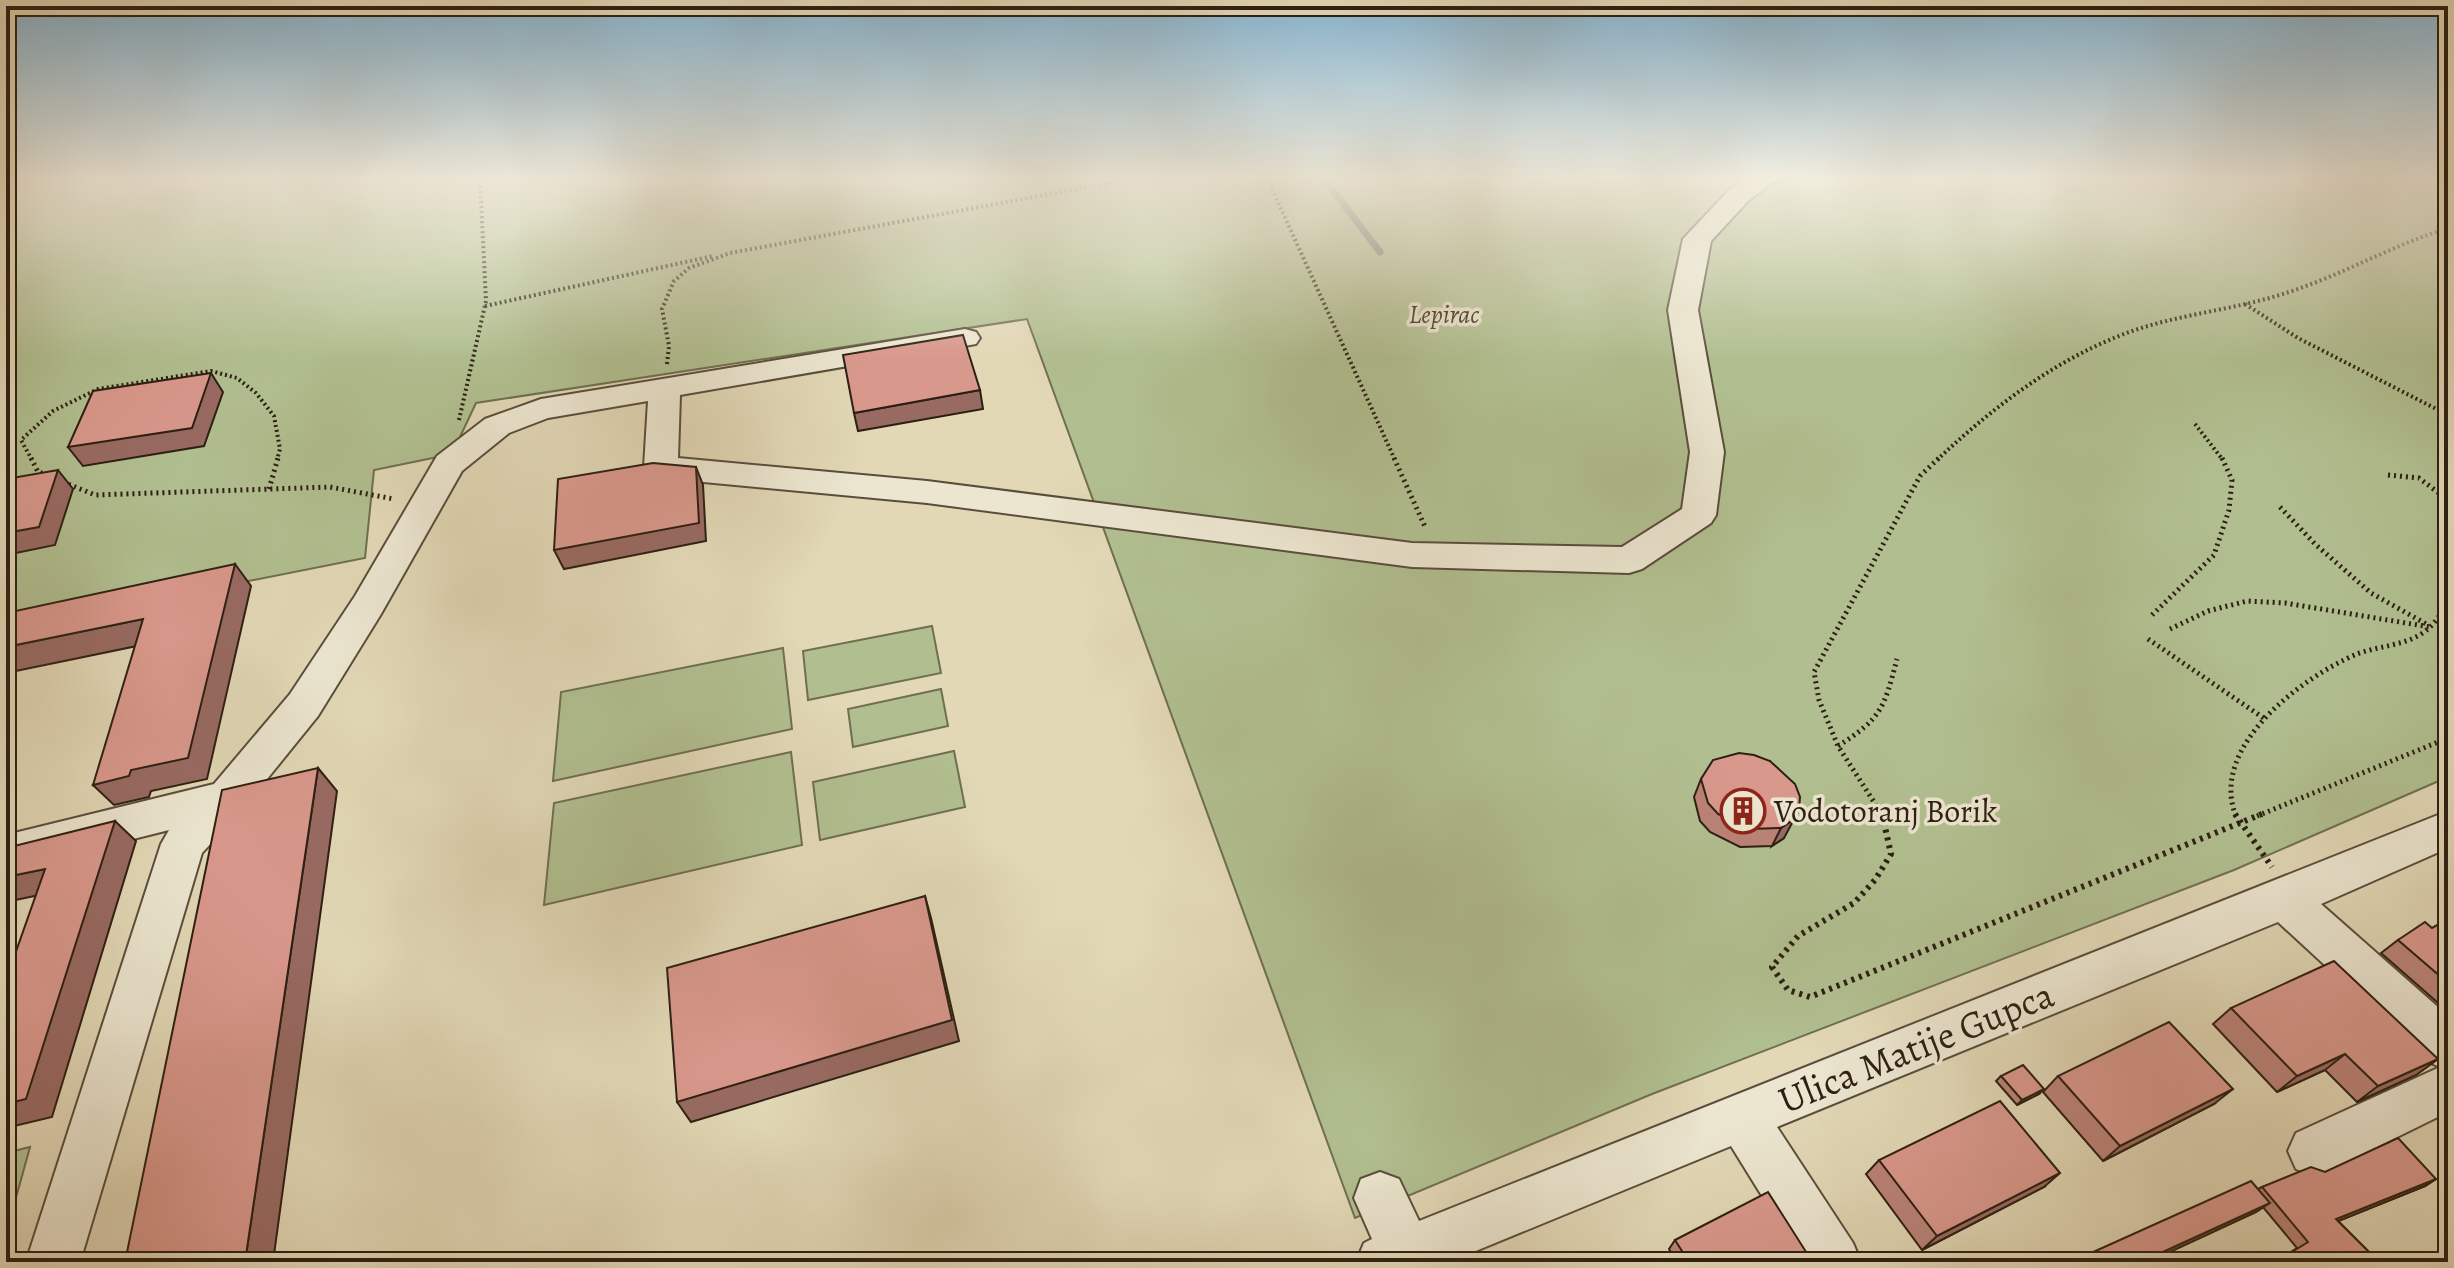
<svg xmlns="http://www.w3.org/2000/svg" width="2454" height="1268" viewBox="0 0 2454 1268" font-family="Alegreya,serif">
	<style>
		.green { fill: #b1bf90; stroke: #6f6f52; stroke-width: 2 }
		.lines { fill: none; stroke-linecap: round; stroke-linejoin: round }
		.stream { stroke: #6b7b73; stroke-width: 7 }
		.minor-casing { stroke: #5a4d3c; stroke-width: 4 }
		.path-far2 { stroke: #2d1f13; stroke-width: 4; stroke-dasharray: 2 3; stroke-linecap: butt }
		.path-far1 { stroke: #2d1f13; stroke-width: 5; stroke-dasharray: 2 4; stroke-linecap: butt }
		.path { stroke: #2d1f13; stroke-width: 6; stroke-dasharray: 3 5; stroke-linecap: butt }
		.minor { fill: #ece6d0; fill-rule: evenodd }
		.wall { fill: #bb8378; stroke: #2d1f13; stroke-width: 2 }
		.shaded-wall { fill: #986a62; stroke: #2d1f13; stroke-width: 2 }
		.building { fill: #d9988c; stroke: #2d1f13; stroke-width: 2 }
		.labels { text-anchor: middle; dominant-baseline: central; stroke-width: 7; stroke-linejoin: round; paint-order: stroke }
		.far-park-label { font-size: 26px; font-style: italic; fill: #554f38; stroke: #ece6d0 }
		.poi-label { font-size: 32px; fill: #2d1f13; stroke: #ece6d0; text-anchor: start }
		.near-street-label { font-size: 38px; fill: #2d1f13; stroke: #ece6d0 }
	</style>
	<rect width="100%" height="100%" fill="#e2d8b6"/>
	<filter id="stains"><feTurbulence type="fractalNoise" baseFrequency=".0025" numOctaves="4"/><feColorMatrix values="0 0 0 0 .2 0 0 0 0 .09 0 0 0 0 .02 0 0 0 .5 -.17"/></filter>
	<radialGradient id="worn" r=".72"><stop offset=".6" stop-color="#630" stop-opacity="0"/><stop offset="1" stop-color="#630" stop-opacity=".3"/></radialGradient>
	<g class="green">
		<polygon points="6,180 2448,180 2448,777 2234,870 1652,1094 1355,1218 1027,319 476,403 452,454 374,470 365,558 6,629"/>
		<polygon points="932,626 941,673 808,700 803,651"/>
		<polygon points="783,648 792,729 553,781 561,692"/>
		<polygon points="941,689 948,726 853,747 848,709"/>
		<polygon points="954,751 965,807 820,840 813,782"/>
		<polygon points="791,752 802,845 544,905 554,803"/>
		<polygon points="30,1147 6,1234 6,1153"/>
	</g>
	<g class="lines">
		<g class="stream">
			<polyline points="1325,180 1380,252"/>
			<polyline points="6,182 24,180"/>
		</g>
		<g class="minor-casing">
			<g id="minor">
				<polygon points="1745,180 1776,180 1748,201 1711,241 1698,310 1724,452 1716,515 1711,523 1642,569 1629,573 1412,567 927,503 661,478 649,475 644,467 648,401 548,418 509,433 462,471 381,614 318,716 242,810 202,853 80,1262 26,1262 161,844 169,830 6,871 6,835 214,784 290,694 355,596 437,456 485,419 541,399 965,329 976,332 980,338 976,344 680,395 678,458 927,481 1412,543 1622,547 1682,509 1690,452 1668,310 1683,239 1730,189"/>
				<polygon points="2448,811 2448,848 2321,904 2448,1016 2448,1112 2332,1169 2314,1176 2296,1169 2288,1151 2296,1133 2440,1067 2431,1063 2278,922 1777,1127 1853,1243 1861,1262 1803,1262 1731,1146 1449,1262 1356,1262 1364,1243 1372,1239 1354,1198 1361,1179 1380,1172 1399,1179 1419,1221"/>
			</g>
		</g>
		<g class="path-far2">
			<polyline points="1268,180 1395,460"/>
			<polyline points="2245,304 2298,338 2448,415"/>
			<polyline points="485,306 713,256"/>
			<polyline points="667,364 669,346 662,309 674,281 689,268 730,253 1126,180"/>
			<polyline points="459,420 486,301 480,180"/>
			<polyline points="2195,424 2223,460"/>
			<polyline points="32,460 21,440 53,411 98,389 211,371 237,378 256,393 274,416 280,449 277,460"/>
			<path d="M1937 460C1991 409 2053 361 2124 334 2176 314 2236 310 2289 292 2344 274 2393 245 2448 228"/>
		</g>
		<g class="path-far1">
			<polyline points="31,458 38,472 47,475"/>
			<polyline points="1394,458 1426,529"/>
			<polyline points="2388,475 2419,478 2448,500"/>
			<polyline points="63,482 95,495 330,487 394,499"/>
			<polyline points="269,489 278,458"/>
			<polyline points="2280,507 2315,544 2371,593 2428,625"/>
			<polyline points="2152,615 2214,555 2229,510 2232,480 2222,458"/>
			<polyline points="2170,629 2208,611 2247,601 2285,603 2430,627"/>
			<polyline points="2148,639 2265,719"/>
			<path d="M1838 746C1882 718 1884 708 1897 659"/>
			<polyline points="1883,816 1838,746 1819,700 1814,672 1920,476 1939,458"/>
			<path d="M2236 816C2208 747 2302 677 2357 654 2378 646 2402 646 2421 634 2434 626 2441 614 2448 601"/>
			<polyline points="2257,816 2448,738"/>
		</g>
		<g class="path">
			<polyline points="1882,814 1891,854 1875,880 1854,903 1798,936 1772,967 1788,990 1810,997 2262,814"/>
			<polyline points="2235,814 2272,867"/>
		</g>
		<use href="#minor" class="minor"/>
	</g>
	<g class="wall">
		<polygon points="1770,761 1784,838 1772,846 1740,847 1710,832 1700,821 1694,797 1701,779"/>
		<polygon points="2448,919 2448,1008 2445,1009 2381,953 2398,940 2432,928"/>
		<polygon points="2231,1008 2438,1059 2416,1075 2357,1102 2325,1070 2277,1092 2213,1024"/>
		<polygon points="2001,1076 2039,1094 2017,1105 1996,1081"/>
		<polygon points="2058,1076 2214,1104 2103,1161 2043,1092"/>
		<polygon points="1879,1160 2044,1187 1922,1250 1866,1174"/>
		<polygon points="2325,1172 2436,1179 2425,1186 2338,1221 2379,1262 2285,1262 2281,1258 2297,1248 2263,1207 2256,1212 2148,1262 2071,1262 2258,1189 2262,1187"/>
		<polygon points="1675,1240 1808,1255 1815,1257 1810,1262 1677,1262 1669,1249"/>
	</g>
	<g class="shaded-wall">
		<polygon points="211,373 223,392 204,446 83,466 68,447"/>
		<polygon points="980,390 983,409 858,431 854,413"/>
		<polygon points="696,467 703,485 706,541 564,569 554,550"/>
		<polygon points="58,470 73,489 55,545 6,555 6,533"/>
		<polygon points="235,564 251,586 207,779 151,791 149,797 114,805 93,785 131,770"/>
		<polygon points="6,605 24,625 6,621"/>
		<polygon points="143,619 161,641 6,673 6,647"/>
		<polygon points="318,768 337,791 273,1262 245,1262"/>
		<polygon points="1799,810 1784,838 1772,846 1781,828"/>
		<polygon points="115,821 136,841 52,1117 6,1128 6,1104"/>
		<polygon points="45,869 68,889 6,902 6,877"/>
		<polygon points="925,896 931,918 959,1041 691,1122 677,1102"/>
		<polygon points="2345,1054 2325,1070 2277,1092 2297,1076"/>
		<polygon points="2438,1059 2416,1075 2357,1102 2378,1086"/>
		<polygon points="2044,1089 2039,1094 2017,1105 2022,1100"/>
		<polygon points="2233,1089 2214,1104 2103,1161 2120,1146"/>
		<polygon points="2060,1173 2044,1187 1922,1250 1937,1236"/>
		<polygon points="2436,1179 2425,1186 2326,1226 2336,1219"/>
		<polygon points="2270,1203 2256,1212 2148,1262 2141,1262"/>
	</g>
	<g class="building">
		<polygon points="963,335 980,390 854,413 843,355"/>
		<polygon points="211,373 192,428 68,447 93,391"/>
		<polygon points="653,463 696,467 699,523 554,550 558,479"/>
		<polygon points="58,470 39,527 6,533 6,479"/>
		<polygon points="235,564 188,758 131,770 129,776 93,785 143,619 6,647 6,613"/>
		<polygon points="1739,753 1754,755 1770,761 1795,784 1800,797 1799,810 1793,820 1781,828 1748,829 1718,814 1708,803 1701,779 1713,760"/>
		<polygon points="318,768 245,1262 125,1262 222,790"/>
		<polygon points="115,821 26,1099 6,1104 6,980 45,869 6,877 6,848"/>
		<polygon points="925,896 952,1020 677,1102 667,968"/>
		<polygon points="2448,919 2448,983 2398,940 2425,922 2432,928"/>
		<polygon points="2334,961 2438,1059 2378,1086 2345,1054 2297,1076 2231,1008"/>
		<polygon points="2169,1022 2233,1089 2120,1146 2058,1076"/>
		<polygon points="2023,1065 2044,1089 2022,1100 2001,1076"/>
		<polygon points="2000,1101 2060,1173 1937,1236 1879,1160"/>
		<polygon points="2398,1138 2436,1179 2336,1219 2379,1262 2301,1262 2292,1252 2308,1242 2262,1187 2311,1167 2325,1172"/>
		<polygon points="2251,1181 2270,1203 2141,1262 2071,1262"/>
		<polygon points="1768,1192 1808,1255 1815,1257 1805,1262 1689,1262 1675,1240"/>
		<polygon points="1629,1255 1633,1262 1616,1262"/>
	</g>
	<linearGradient id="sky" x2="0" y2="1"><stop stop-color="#87b6d3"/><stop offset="0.5" stop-color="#f2edde"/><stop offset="1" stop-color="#f2edde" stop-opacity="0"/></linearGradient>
	<rect width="2454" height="358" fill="url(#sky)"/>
	<defs>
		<g id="building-ring" transform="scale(2.3)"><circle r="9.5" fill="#ece6d0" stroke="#8f2418" stroke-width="1.5"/><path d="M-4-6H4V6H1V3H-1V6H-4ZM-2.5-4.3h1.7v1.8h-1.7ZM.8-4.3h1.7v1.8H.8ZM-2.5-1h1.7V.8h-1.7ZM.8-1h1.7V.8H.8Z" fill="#8f2418"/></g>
	</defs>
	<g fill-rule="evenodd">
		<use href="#building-ring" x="1743" y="811"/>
	</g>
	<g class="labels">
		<g class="far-park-label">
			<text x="1444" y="314">Lepirac</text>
		</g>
		<g class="poi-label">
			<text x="1774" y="811">Vodotoranj Borik</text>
		</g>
		<g class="near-street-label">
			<text transform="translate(1916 1047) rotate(-22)">Ulica Matije Gupca</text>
		</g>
	</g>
	<rect width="2454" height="1268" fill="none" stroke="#e2d8b6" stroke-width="32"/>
	<rect x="8" y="8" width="2438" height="1252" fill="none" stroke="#2d1f13" stroke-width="4"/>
	<rect x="16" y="16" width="2422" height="1236" fill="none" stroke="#2d1f13" stroke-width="2"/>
	<rect width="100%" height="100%" filter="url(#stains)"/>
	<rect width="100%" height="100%" fill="url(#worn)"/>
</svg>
